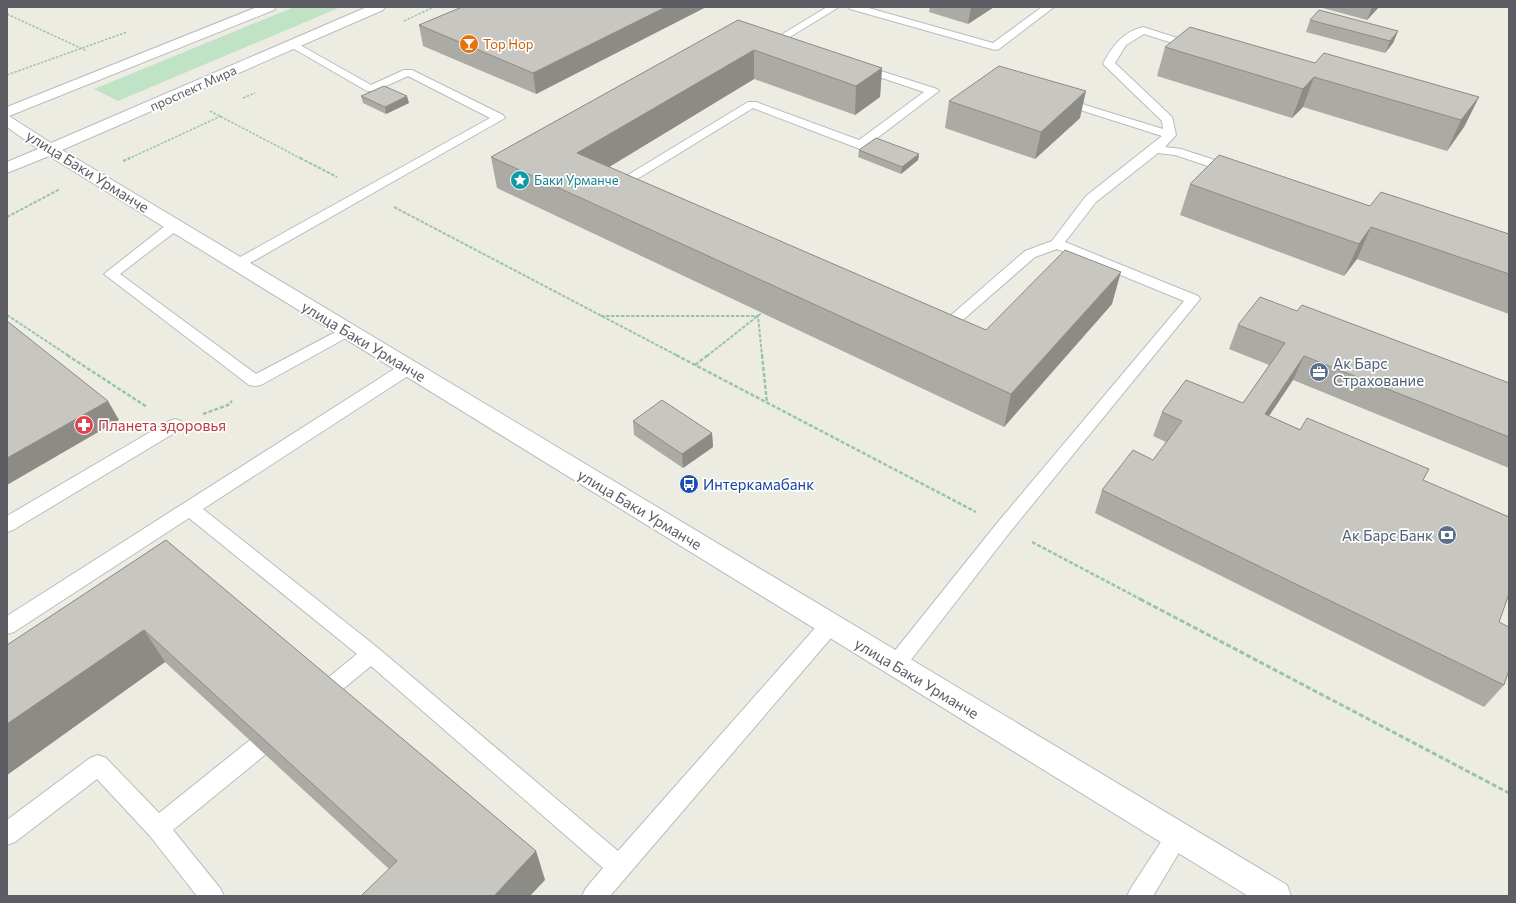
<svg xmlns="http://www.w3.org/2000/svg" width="1516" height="903" viewBox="0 0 1516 903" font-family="Commissioner,sans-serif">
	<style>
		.green { fill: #c0e3c6 }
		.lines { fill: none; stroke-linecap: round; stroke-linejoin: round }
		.lane-casing { stroke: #babbc1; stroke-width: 2 }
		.secondary-casing { stroke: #b8bac0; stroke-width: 2 }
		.path-far3 { stroke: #9ac3ad; stroke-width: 1.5; stroke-dasharray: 2.5 1.5; stroke-linecap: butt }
		.path-far2 { stroke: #9ac3ad; stroke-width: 2; stroke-dasharray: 3.5 1.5; stroke-linecap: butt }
		.path-far1 { stroke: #9ac3ad; stroke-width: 2.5; stroke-dasharray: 4 2; stroke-linecap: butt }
		.path { stroke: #9ac3ad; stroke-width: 3; stroke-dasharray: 5 2.5; stroke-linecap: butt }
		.lane { fill: #fff; fill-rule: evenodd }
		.secondary { fill: #fff; fill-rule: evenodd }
		.wall { fill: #acaaa5 }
		.shaded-wall { fill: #8c8b86 }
		.building { fill: #c8c6c0; stroke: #8c8b86 }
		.labels { text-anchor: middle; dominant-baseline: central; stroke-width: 3.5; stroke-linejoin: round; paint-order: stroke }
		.far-food-label { font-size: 13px; fill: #c56008; stroke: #fff; text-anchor: start }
		.far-street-label { font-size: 13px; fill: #5b5d63; stroke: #fff }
		.far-culture-label { font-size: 13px; fill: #0d838f; stroke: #fff; text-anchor: start }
		.street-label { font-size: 15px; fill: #5b5d63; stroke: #fff }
		.service-label { font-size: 15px; fill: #4e5e75; stroke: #fff; text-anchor: start }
		.health-label { font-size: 15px; fill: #be3a42; stroke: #fff; text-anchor: start }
		.transit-label { font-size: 15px; fill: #164399; stroke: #fff; text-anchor: start }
	</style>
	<rect width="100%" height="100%" fill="#edece3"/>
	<polygon class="green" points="294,7 341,7 118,101 94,89"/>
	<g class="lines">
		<g class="lane-casing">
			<g id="lane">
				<polygon points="827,7 839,7 785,40 793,45 792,47 784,47 771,41"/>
				<polygon points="849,7 865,7 993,43 1042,7 1054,7 999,49 995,50 850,9"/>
				<path d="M1143 27 1199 45 1200 47 1195 50 1144 34 1126 45 1115 63 1172 117 1176 135 1165 147 1181 149 1236 167 1238 170 1232 174 1175 155 1158 153 1096 202 1065 242 1198 296 1200 299 1010 532 903 670 896 673 889 670 886 664 889 658 998 522 1184 301 1057 249 1035 257 949 332H939L931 327 934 324 942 323 1025 251 1052 241 1086 196 1162 136 1077 109 1075 107 1081 103 1085 105 1163 129 1162 121 1103 64C1112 46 1123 32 1143 27Z"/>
				<polygon points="293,41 371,85 404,70 412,70 503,115 505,118 243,267 233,267 231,264 233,261 490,118 408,76 375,91 367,91 289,46 288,44"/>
				<polygon points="859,64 937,89 939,91 864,148 860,149 753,108 629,184 634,188 633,191 623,191 613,184 748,102 756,102 859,140 924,92 855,69 853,67 855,65"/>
				<polygon points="175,221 180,222 182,225 180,228 120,274 256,374 343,328 353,328 356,331 353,334 261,385 255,386 249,385 104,274 170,222"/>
				<polygon points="408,363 414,364 416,368 414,372 203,509 378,648 618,851 823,619 830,617 837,619 840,625 837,631 610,896 582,896 586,888 603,868 371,666 332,698 325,701 318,698 315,692 318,686 357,654 189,518 14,632 7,634 7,616 402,364"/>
				<polygon points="175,419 181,421 183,425 181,429 13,530 7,532 7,516 169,421"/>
				<polygon points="258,737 266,740 269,747 266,754 173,830 220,888 224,896 197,896 150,836 97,779 15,842 7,845 7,820 90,758 98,755 106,758 159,813 250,740"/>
				<polygon points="1178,825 1186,828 1189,836 1153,896 1127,896 1131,888 1170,828"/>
			</g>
		</g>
		<g class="secondary-casing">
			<polygon id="secondary" points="257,7 276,7 274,10 9,116 51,143 367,7 385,7 383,10 62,150 1287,885 1291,896 1248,896 49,156 7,173 7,162 38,149 7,127 7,107"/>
		</g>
		<g class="path-far3">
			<polyline points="7,14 87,51"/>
			<polyline points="404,21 434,7"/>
			<polyline points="7,75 127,32"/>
			<polyline points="243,98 255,93"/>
			<polyline points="210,111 302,159"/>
			<polyline points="128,159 221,116"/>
		</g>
		<g class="path-far2">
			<polyline points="300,158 337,177"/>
			<polyline points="123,161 130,158"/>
			<polyline points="394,207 678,356"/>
			<polyline points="7,217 60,189"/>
			<polyline points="7,315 69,356"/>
			<polyline points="601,316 758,316 762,356"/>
			<polyline points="707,356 764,311"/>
		</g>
		<g class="path-far1">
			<polyline points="67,355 147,407"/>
			<polyline points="676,355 976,512"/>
			<polyline points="762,355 767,403"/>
			<polyline points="695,365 708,355"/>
			<polyline points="203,414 228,405 232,401"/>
			<polyline points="1032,542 1142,600"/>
		</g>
		<polyline class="path" points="1140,599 1509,793"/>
		<use href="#lane" class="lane"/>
		<use href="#secondary" class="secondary"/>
	</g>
	<g class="wall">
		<polygon points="462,7 706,7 536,94 423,46 419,25"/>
		<polygon points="930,7 994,7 968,24 929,12"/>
		<polygon points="1319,7 1379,7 1367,20"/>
		<polygon points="738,20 882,68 880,97 855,115 754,79 609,167 986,330 1112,304 1004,427 497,188 491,157"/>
		<polygon points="1310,20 1398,31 1393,43 1385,53 1306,32"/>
		<polygon points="1165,47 1315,63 1479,97 1464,127 1447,151 1303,107 1292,118 1157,76"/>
		<polygon points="361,96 409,103 386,114 363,103"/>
		<polygon points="949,101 1080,118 1035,159 945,128"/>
		<polygon points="859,150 919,154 918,160 901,174 858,157"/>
		<polygon points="1190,184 1370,206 1509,234 1509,314 1357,259 1344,276 1180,215"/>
		<polygon points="1297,311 1509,383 1509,468 1293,380 1269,416 1509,517 1509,597 1508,596 1499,622 1504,685 1484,707 1095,513 1102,490 1153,460 1166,442 1153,436 1162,412 1243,403 1269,365 1229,349 1238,325"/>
		<polygon points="633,421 712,433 713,447 683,468 634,435"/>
		<polygon points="166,540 536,851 545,880 389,869 165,662 7,775 7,645"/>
	</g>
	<g class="shaded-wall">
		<polygon points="666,7 706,7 536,94 533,73"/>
		<polygon points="971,7 994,7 968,24"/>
		<polygon points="1372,7 1379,7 1367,20"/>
		<polygon points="1398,31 1393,43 1385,53 1390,41"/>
		<polygon points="754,50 754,79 581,184 577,153"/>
		<polygon points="882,68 880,97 855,115 856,86"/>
		<polygon points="1314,77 1303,107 1292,118 1303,89"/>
		<polygon points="1086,91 1080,118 1035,159 1041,132"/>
		<polygon points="407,96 409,103 386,114 385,107"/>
		<polygon points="1479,97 1464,127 1447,151 1461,120"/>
		<polygon points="919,154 918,160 901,174 902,167"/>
		<polygon points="1371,227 1357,259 1344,276 1359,244"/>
		<polygon points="1121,272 1112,304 1004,427 1011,394"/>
		<polygon points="1304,356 1293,380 1254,438 1265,414"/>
		<polygon points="108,401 119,420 7,485 7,458"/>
		<polygon points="712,433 713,447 683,468 682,454"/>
		<polygon points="144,630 165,662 7,775 7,724"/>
		<polygon points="536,851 545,880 530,896 494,896"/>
	</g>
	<g class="building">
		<polygon points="462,7 666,7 533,73 419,25"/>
		<polygon points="1319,10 1398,31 1390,41 1310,20"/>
		<polygon points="738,20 882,68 856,86 754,50 577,153 986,330 1065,250 1121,272 1011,394 491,157"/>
		<polygon points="1190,27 1315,63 1324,53 1479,97 1461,120 1314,77 1303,89 1165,47"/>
		<polygon points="999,66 1086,91 1041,132 949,101"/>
		<polygon points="384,86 407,96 385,107 361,96"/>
		<polygon points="876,138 919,154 902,167 859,150"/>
		<polygon points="1219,155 1370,206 1381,192 1509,234 1509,274 1371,227 1359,244 1190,184"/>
		<polygon points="1260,297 1297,311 1302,305 1509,383 1509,437 1304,356 1265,414 1300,430 1307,418 1429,469 1423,480 1509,517 1509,594 1499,622 1509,627 1509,670 1504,685 1102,490 1133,450 1153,460 1182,421 1162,412 1186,380 1243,403 1285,343 1238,325"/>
		<polygon points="7,321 108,401 7,458"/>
		<polygon points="662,400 712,433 682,454 633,421"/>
		<polygon points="166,540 536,851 494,896 361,896 397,861 144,630 7,724 7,645"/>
	</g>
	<defs>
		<g id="bar-disc" transform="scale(1)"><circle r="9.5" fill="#e8710a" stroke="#fff"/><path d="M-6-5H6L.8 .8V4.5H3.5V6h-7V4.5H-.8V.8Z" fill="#fff"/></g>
		<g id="sight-disc" transform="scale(1)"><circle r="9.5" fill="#0f9aa8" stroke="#fff"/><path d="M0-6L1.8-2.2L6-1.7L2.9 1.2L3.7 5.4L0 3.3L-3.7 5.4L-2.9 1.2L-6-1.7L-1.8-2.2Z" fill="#fff"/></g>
		<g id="office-disc" transform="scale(1)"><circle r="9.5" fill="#5c6f8a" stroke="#fff"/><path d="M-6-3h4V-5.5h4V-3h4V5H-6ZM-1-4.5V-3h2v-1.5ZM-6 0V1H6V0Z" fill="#fff"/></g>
		<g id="pharmacy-disc" transform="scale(1)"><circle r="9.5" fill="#e0444e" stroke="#fff"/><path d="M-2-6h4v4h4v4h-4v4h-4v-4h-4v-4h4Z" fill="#fff"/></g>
		<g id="bus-disc" transform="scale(1)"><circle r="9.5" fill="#1a4fb4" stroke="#fff"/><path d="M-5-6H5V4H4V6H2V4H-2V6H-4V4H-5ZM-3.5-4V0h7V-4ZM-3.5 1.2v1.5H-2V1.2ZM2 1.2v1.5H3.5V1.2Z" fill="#fff"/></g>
		<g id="bank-disc" transform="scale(1)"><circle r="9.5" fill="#5c6f8a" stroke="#fff"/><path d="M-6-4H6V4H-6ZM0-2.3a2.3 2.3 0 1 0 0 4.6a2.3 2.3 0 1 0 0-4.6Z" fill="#fff"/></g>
	</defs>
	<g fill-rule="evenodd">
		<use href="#bar-disc" x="469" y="44"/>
		<use href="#sight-disc" x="520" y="180"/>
		<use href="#office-disc" x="1319" y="372"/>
		<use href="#pharmacy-disc" x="84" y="425"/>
		<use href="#bus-disc" x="689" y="484"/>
		<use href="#bank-disc" x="1447" y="535"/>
	</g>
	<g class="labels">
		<g class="far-food-label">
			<text x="483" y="44">Top Hop</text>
		</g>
		<g class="far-street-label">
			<text transform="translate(193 88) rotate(-24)">проспект Мира</text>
		</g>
		<g class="far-culture-label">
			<text x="534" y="180">Баки Урманче</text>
		</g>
		<g class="street-label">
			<text transform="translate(88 171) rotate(32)">улица Баки Урманче</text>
			<text transform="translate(364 341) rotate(31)">улица Баки Урманче</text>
			<text transform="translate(640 509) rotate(31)">улица Баки Урманче</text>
			<text transform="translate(917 678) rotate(31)">улица Баки Урманче</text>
		</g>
		<g class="service-label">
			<text x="1333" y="363">Ак Барс<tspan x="1333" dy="17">Страхование</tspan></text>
			<text x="1433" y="535" text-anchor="end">Ак Барс Банк</text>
		</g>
		<g class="health-label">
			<text x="98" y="425">Планета здоровья</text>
		</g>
		<g class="transit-label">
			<text x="703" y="484">Интеркамабанк</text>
		</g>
	</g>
	<rect width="1516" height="903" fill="none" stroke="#5b5d63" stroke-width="16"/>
</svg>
